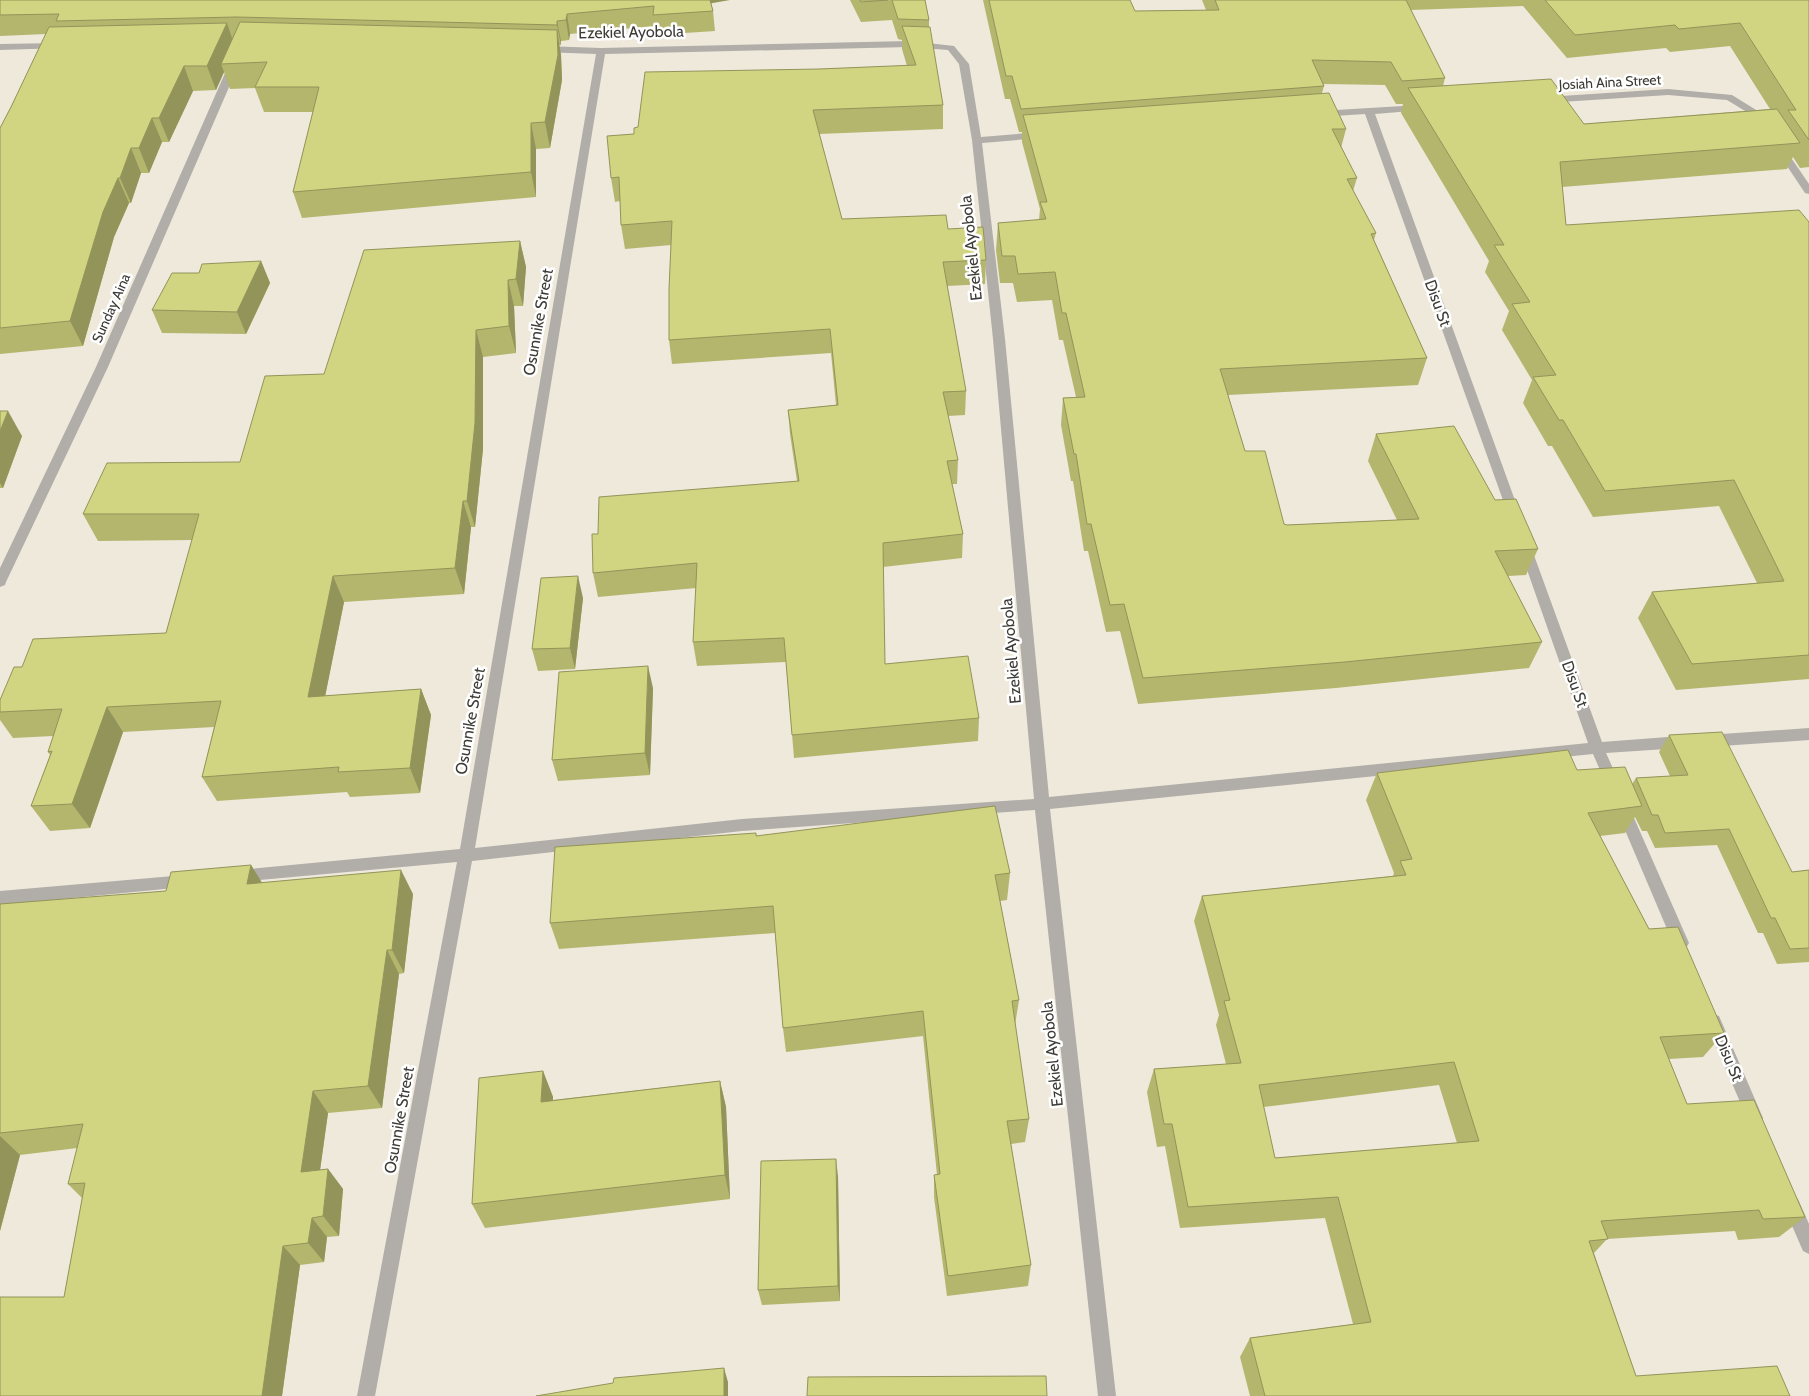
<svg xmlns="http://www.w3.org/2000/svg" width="1809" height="1396" viewBox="0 0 1809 1396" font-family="Cabin,sans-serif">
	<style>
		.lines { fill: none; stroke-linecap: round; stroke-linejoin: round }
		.minor { fill: #b1ada8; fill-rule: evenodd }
		.wall { fill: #b4b66e; fill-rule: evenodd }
		.shaded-wall { fill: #92945a }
		.building { fill: #d1d480; stroke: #92945a; fill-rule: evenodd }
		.labels { text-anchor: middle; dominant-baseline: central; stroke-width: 5; stroke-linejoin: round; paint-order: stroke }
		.far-street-label { font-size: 14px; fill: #3d3b36; stroke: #fff }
		.street-label { font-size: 16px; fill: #3d3b36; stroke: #fff }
	</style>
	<rect width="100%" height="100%" fill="#eee9db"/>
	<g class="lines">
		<g class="minor">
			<path d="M910 41 954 46 969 64 981 137 1041 132 1046 135 1041 138 982 143 1005 339 1049 797 1588 743 1519 547 1521 544H1529L1531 547 1602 742 1681 736 1686 738 1688 742 1686 746 1681 748 1606 753 1620 784 1618 788 1613 790 1608 788 1593 754 1050 809 1116 1396H1098L1035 810 742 831 472 861 375 1396H357L457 862 239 882 234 881 231 876 234 871 239 870 460 849 596 54 543 52 538 49 543 46 601 48ZM910 47 948 50 959 64 972 140 993 339 1034 799 742 819 475 848 605 54Z"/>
			<polygon points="59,43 62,44 62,48 0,50 0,44"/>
			<polygon points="234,61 239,64 108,367 6,582 5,585 0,587 0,568 96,367 229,64"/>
			<polygon points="1668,89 1732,95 1761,113 1769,124 1767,126 1761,126 1755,117 1727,100 1668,95 1546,103 1541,100 1546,97"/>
			<polygon points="1420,105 1425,108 1423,110 1375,114 1521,517 1515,521 1509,517 1365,114 1319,117 1314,114 1319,111"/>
			<polygon points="1780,145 1783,146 1809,184 1809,194 1805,193 1775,148"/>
			<polygon points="1809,728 1809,740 1707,747 1702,745 1700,741 1702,737 1707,735"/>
			<polygon points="1623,803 1628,805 1630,809 1689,943 1686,948 1681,950 1676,948 1673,943 1616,809 1618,805"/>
			<polygon points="185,875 190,876 193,881 190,886 185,887 0,905 0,891"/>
			<polygon points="1713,1014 1719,1016 1763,1118 1761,1124 1755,1126 1749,1124 1747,1118 1705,1021 1707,1016"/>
			<polygon points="1792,1196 1798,1199 1809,1224 1809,1254 1803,1251 1783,1205 1786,1199"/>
		</g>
	</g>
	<g class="wall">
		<polygon points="0,0 711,3 713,11 715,31 655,35 654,26 570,34 569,40 561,41 561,45 559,45 561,55 562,80 550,148 536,149 536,197 302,218 293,192 313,112 264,112 255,88 230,89 224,72 216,90 193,91 169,142 162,142 149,173 141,173 131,203 129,203 114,237 83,346 0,354 0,128 11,107 46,34 0,36"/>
		<polygon points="850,0 925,0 929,20 929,27 943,105 943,129 819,134 842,219 948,229 986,260 985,284 947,286 966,391 965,415 948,416 958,460 957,484 952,484 963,534 962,558 883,567 885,664 979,718 978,741 794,758 786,662 697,666 693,642 696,588 598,597 593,573 598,534 797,481 790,434 788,410 836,405 831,353 672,364 669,340 671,245 625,249 621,225 620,201 615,202 611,178 638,127 819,69 907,66 902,49 902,40 898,39 892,20 861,22"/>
		<path d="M983 0H1130L1135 11 1206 10 1202 0H1809V167L1800 168 1793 157 1787 169 1562 187 1566 225 1809 222V679L1676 690 1638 618 1652 592 1757 583 1719 506 1593 517 1552 446H1548L1523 403 1532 380 1502 330 1509 311 1485 272 1489 261 1401 113 1403 104H1396L1385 85 1323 84 1324 86 1322 93 1346 129 1341 148 1357 178 1353 191 1376 233 1374 240 1427 358 1418 385 1228 395 1245 451 1284 524 1287 525 1397 520 1368 461 1376 434 1495 500 1538 549 1526 575 1508 576 1542 642 1529 668 1336 688 1138 704 1120 631 1106 632 1088 551H1084L1073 481H1071L1061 425 1063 398 1076 397 1063 340H1059L1052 300 1017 302 1013 283H1000L996 250 998 223 1039 220 1040 209 1022 142V132H1019L1010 99H1005ZM1523 6 1567 58 1666 48 1670 52 1730 46 1770 109 1584 124 1443 86 1445 78 1411 10Z"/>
		<polygon points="520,241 526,267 523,306 514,306 516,353 483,357 483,449 475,527 471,527 464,594 344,602 325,696 421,689 431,715 420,793 350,797 347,792 217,801 202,777 214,727 123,732 90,828 50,831 31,806 50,755 48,752 53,736 13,738 0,720 0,700 22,667 166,633 192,540 98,541 83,514 240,462 324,374"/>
		<polygon points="261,261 270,283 246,334 162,333 152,310 199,273"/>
		<polygon points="0,431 22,436 3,488 0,488"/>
		<polygon points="583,598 575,669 538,671 532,649"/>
		<polygon points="653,688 650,775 558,781 552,760"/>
		<path d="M1669 735 1792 872 1809 870V962L1777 964 1763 933H1758L1717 845 1655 848 1647 831H1642L1635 817 1625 833 1600 836 1649 929 1724 1033 1703 1057 1669 1059 1687 1104 1805 1217 1779 1237 1738 1240 1735 1231 1607 1239 1594 1253 1636 1376 1790 1396H1250L1240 1357 1250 1338 1353 1324 1325 1218 1180 1228 1165 1146 1157 1147 1147 1092 1154 1069 1226 1064 1216 1025 1219 1015 1194 921 1202 896 1393 876 1394 873 1366 800 1377 773 1577 770 1632 784 1636 778 1670 776 1659 752ZM1439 1085 1457 1143 1275 1158 1263 1107Z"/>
		<polygon points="757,836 1010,873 1007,900 1000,901 1019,1000 1015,1025 1029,1119 1025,1142 1011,1144 1031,1265 1028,1286 947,1296 934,1197 934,1175 937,1175 923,1036 786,1052 783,1028 775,933 559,949 550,923"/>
		<polygon points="251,865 261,882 413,894 404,973 399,974 382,1108 328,1113 320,1170 328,1169 343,1189 339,1236 327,1237 324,1262 300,1265 282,1396 0,1396 64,1297 82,1198 68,1184 77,1148 20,1155 0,1231 0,904 166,891"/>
		<polygon points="543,1071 553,1097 553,1100 720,1081 726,1107 730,1199 485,1228 472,1204"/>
		<polygon points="838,1176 840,1301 762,1305 758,1290"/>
	</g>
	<g class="shaded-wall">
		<polygon points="707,0 730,0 707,4"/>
		<polygon points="567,14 570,34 569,40 566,20"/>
		<polygon points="557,21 561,41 561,45 557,25"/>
		<polygon points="227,23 235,47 221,64 224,72 216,90 207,66"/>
		<polygon points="557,30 561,55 562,80 550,148 545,122"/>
		<polygon points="184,66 193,91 169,142 159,118"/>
		<polygon points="152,118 162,142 149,173 139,148"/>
		<polygon points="531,123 536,149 536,197 531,172"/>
		<polygon points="131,148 141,173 131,203 120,178"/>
		<polygon points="118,178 129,203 114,237 83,346 70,321 103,212"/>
		<polygon points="520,241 526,267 523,306 516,279"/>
		<polygon points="261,261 270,283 246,334 237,312"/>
		<polygon points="508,280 514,306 516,353 509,326"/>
		<polygon points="476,330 483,357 483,449 475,527 467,501"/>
		<polygon points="8,411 22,436 3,488 0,483 0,431"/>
		<polygon points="463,501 471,527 464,594 455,568"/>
		<polygon points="333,576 344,602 320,722 308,697"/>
		<polygon points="578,576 583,598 575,669 570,648"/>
		<polygon points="648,666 653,688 650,775 645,753"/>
		<polygon points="421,689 431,715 420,793 410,768"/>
		<polygon points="107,707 123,732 90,828 72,804"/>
		<polygon points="251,865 266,889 247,884"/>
		<polygon points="401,870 413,894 404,973 392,950"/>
		<polygon points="387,950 399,974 382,1108 368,1086"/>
		<polygon points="543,1071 553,1097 552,1127 541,1102"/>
		<polygon points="720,1081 726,1107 730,1199 725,1175"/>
		<polygon points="313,1091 328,1113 317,1192 301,1172"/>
		<polygon points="0,1136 20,1155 0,1231"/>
		<polygon points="836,1159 838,1176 840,1301 838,1286"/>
		<polygon points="328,1169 343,1189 339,1236 323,1216"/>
		<polygon points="312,1218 327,1237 324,1262 308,1243"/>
		<polygon points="283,1246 300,1265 282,1396 262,1396"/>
		<polygon points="724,1368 728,1382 728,1396 724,1396"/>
	</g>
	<g class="building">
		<polygon points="0,0 710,0 713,11 653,15 654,6 567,14 566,20 557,21 557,25 237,17 56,21 59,14 0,15"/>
		<polygon points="860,0 888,0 861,2"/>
		<polygon points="892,0 925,0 929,20 898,19"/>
		<polygon points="989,0 1130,0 1135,11 1219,10 1215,0 1406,0 1445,78 1402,81 1391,62 1312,60 1324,86 1021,109 1012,76 1006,76"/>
		<polygon points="1545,0 1809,0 1809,140 1788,110 1796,110 1740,23 1679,29 1675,25 1575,35"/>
		<polygon points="240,22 557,30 558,55 545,122 531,123 531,172 293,192 319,87 255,87 267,62 221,64"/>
		<polygon points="227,23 207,66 184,66 159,118 152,118 139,148 131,148 120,178 118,178 103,212 70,321 0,328 0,128 11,107 49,27"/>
		<polygon points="902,26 930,27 943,105 813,110 842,219 946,215 948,229 983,227 986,260 943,262 966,391 943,392 958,460 947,461 963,534 883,543 885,664 968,656 979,718 792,735 784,638 693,642 697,563 593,573 592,534 598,534 599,497 799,481 788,410 838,405 830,329 669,340 669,289 672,221 621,225 619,177 611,178 607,136 634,134 634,128 638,127 645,72 819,69 916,65"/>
		<polygon points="1551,79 1584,124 1777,109 1800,143 1560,162 1566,225 1799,210 1809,222 1809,655 1692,664 1652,592 1784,581 1734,480 1605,491 1563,420 1559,420 1533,377 1556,375 1512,304 1530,302 1494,245 1504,245 1408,88"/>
		<polygon points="1329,93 1346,129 1332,129 1357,178 1347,179 1376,233 1371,234 1427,358 1220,369 1245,451 1265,451 1284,524 1287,525 1419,519 1376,434 1454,426 1495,500 1516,499 1538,549 1495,551 1542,642 1345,662 1143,678 1124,604 1110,605 1091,524 1087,524 1076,454 1074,454 1063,398 1085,397 1066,313 1062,313 1055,272 1018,274 1015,256 1002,256 998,223 1046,219 1040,202 1047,202 1023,115"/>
		<polygon points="520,241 516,279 508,280 509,326 476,330 475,423 467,501 463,501 455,568 333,576 308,697 421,689 410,768 338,772 339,767 202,777 221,701 107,707 72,804 31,806 52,751 48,752 62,709 0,712 0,700 14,667 22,667 33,639 166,633 199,514 83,514 107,463 240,462 265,376 324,374 364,250"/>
		<polygon points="261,261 237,312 152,310 172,273 199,273 202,264"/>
		<polygon points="0,411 8,411 0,431"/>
		<polygon points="578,576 570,648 532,649 541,578"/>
		<polygon points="648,666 645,753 552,760 559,672"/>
		<polygon points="1722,732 1792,872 1809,870 1809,948 1790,949 1775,918 1771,918 1729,829 1665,833 1658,815 1652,815 1636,778 1688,775 1669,735"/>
		<path d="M1568 750 1577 770 1625 767 1642 806 1588 813 1649 929 1678 927 1724 1033 1660 1037 1687 1104 1754 1100 1805 1217 1763 1219 1759 1210 1601 1221 1608 1239 1589 1241 1636 1376 1777 1366 1790 1396H1265L1250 1338 1371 1322 1338 1197 1188 1207 1172 1124H1164L1154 1069 1241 1063 1224 1001 1230 1000 1202 896 1406 875 1400 861 1412 859 1377 773ZM1454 1062 1479 1141 1275 1158 1259 1085Z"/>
		<polygon points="995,806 1010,873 995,875 1019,1000 1012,1001 1029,1119 1007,1121 1031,1265 948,1276 934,1175 940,1174 923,1011 783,1028 773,906 550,923 555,847 756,833 756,836"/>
		<polygon points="251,865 247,884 401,870 392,950 387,950 368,1086 313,1091 301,1172 328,1169 323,1216 312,1218 308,1243 283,1246 262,1396 0,1396 0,1297 64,1297 85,1183 68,1184 83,1124 0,1133 0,904 166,891 171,872"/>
		<polygon points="543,1071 541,1102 720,1081 725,1175 472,1204 479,1078"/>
		<polygon points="836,1159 838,1286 758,1290 761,1161"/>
		<polygon points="724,1368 724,1396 536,1396 613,1383 614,1378"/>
		<polygon points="1046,1376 1047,1396 807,1396 808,1377"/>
	</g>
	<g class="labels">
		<g class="far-street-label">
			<text transform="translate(1610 82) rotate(-3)">Josiah Aina Street</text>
			<text transform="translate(111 308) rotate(-66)">Sunday Aina</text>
		</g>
		<g class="street-label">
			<text transform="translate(631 32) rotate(-1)">Ezekiel Ayobola</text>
			<text transform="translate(971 248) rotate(-96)">Ezekiel Ayobola</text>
			<text transform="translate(1438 303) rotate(70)">Disu St</text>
			<text transform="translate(538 322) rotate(-80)">Osunnike Street</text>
			<text transform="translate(1011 651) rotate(-95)">Ezekiel Ayobola</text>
			<text transform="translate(1575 684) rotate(70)">Disu St</text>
			<text transform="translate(470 721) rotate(-80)">Osunnike Street</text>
			<text transform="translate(1052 1054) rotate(-96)">Ezekiel Ayobola</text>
			<text transform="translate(1729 1058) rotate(67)">Disu St</text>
			<text transform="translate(399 1120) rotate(-80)">Osunnike Street</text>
		</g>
	</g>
</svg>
